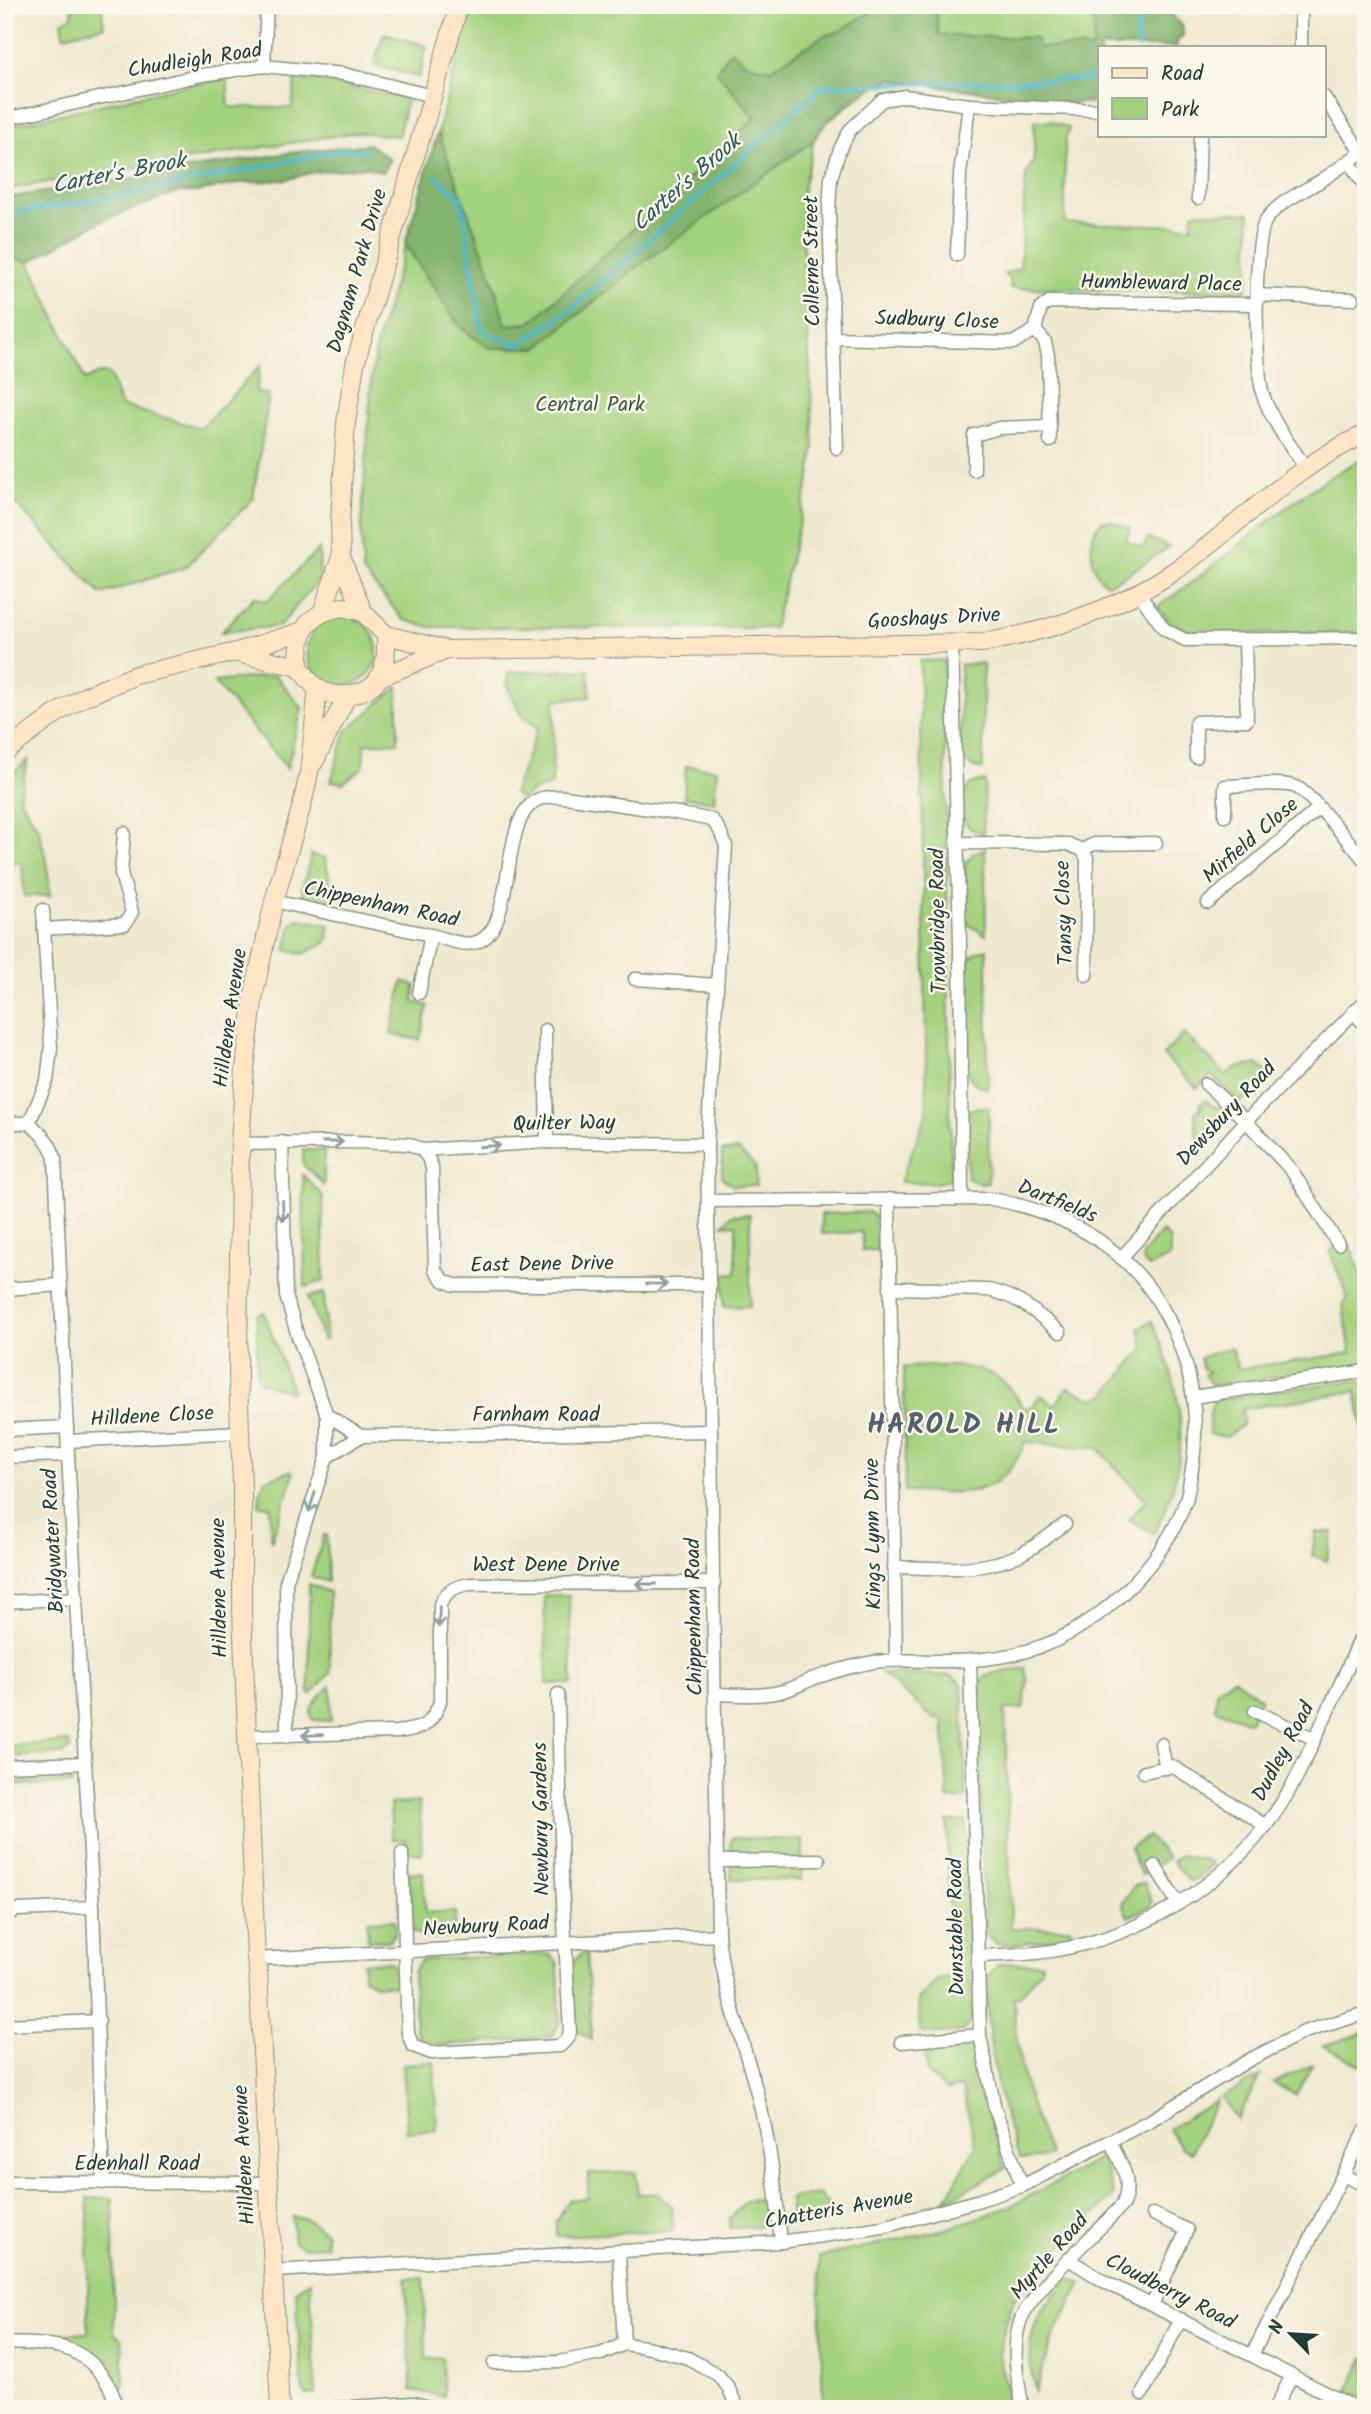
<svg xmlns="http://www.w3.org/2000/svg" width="1371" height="2414" viewBox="0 0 1371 2414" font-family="Kalam,sans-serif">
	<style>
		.green { fill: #a4d17e; stroke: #628759; stroke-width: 2 }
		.forest { fill: #83b36d; stroke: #517850; stroke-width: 2 }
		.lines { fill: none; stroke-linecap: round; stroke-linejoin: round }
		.stream { stroke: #4db9c9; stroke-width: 4.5 }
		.street-casing { stroke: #879382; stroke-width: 15 }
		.secondary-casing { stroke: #879382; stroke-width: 20 }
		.street { stroke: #fff; stroke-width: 12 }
		.secondary { stroke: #fde5c5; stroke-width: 18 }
		.oneway { stroke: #8f9e9a }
		.labels { text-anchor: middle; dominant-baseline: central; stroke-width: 5; stroke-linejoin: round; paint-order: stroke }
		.street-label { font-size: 21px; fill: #1f3d34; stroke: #fbf7ec }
		.park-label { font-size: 21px; fill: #3a5b43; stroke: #fbf7ec }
		.water-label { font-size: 23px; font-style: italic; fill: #2a5c59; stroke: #fbf7ec }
		.district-label { font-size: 28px; font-weight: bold; letter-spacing: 2px; fill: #55616f; stroke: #fbf7ec }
	</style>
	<rect width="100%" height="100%" fill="#fbf7ec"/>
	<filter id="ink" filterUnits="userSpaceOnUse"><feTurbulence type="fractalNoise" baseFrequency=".0143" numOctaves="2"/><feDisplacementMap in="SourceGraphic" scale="14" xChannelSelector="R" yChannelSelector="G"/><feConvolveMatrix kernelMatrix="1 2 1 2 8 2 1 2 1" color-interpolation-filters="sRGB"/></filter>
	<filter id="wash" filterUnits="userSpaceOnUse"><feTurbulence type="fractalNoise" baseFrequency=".00686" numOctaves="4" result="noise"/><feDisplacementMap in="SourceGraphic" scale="28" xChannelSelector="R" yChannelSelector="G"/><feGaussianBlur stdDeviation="1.57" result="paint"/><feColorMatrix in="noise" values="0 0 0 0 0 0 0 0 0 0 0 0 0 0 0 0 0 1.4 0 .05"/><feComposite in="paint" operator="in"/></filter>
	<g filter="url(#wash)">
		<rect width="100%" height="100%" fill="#efe9d0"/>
		<g class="green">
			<polygon points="72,5 101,5 104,26 64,36 62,22 72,16"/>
			<polygon points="471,5 1170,5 1170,13 1183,27 1183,36 1177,41 1177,47 1100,47 1100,103 949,88 892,79 870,88 824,125 814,140 802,194 803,244 814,447 810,477 774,628 430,627 404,620 363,572 361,528 372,373 377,343 438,132"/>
			<polygon points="384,33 427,46 419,77 374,65"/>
			<polygon points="227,79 229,107 292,108 295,80 323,81 407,99 398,136 358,132 5,189 5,127 177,87"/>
			<polygon points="1034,121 1050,121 1069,128 1065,141 1065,223 1192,226 1193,212 1250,213 1248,284 1245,290 1237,292 1011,288 1010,280 1004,274 1020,268 1026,174 1034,160"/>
			<polygon points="5,256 29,262 85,380 99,373 109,374 121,406 201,428 260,366 256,393 269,394 253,499 186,567 101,594 5,492"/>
			<path d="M1366 457V633L1196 634 1171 624 1157 607C1229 560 1289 495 1366 457Z"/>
			<path d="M1102 521H1111L1130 528 1126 541 1143 548 1148 538 1169 547 1123 577 1107 584C1089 574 1086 534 1102 521Z"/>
			<polygon points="319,549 320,578 280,626 221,632 254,597 267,601"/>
			<circle cx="342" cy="651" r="35"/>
			<polygon points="944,660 951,1179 936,1183 900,1182 927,1113 920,661"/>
			<path d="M983 663V769C972 769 967 764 961 755L960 665Z"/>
			<polygon points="589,670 590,697 555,700 552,785 533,791 522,799 513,794 538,728 523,717 507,686 508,672"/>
			<polygon points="275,675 302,708 287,768 214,682"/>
			<polygon points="398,687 398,742 365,744 363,767 343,783 331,781 346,731"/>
			<polygon points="28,760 19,797 38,828 47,861 50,896 24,896 22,863 5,863 5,780"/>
			<polygon points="686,766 717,769 714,802 684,797"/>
			<path d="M985 781 983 834C978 832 972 831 968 826 958 815 960 791 973 783 977 782 981 782 985 781Z"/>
			<polygon points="985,849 986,935 969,925 963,914 965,865 973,853"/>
			<polygon points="311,855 325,858 332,890 328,905 304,898 302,889"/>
			<polygon points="298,919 330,925 327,942 303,954 286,950 292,923"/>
			<path d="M987 949 988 1089C974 1084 970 1081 966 1067L965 968C970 956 975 952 987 949Z"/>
			<polygon points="403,981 416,986 413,1001 428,1006 420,1040 391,1034"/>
			<polygon points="1184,1034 1226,1075 1235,1068 1257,1064 1269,1074 1240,1103 1211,1075 1197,1088 1163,1055"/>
			<polygon points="1205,1100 1213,1106 1228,1110 1218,1129 1203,1144 1197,1141 1195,1113 1202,1106 1200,1104"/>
			<polygon points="978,1107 989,1107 988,1183 981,1184 967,1178 967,1111"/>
			<polygon points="303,1150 324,1150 324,1185 303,1164"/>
			<polygon points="738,1150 756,1167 756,1185 733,1186 722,1177 722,1151"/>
			<polygon points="303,1175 323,1196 324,1281 305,1287"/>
			<polygon points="869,1212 877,1219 877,1250 862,1250 862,1232 822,1234 821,1214"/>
			<polygon points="750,1214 750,1306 724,1307 724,1274 736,1273 736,1224 723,1225 731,1215"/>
			<polygon points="1162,1231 1170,1240 1170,1257 1149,1267 1143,1261 1143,1254"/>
			<polygon points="1349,1243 1366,1286 1366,1365 1212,1386 1204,1374 1209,1372 1202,1368 1200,1358 1231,1347 1238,1369 1351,1353 1343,1305 1348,1298 1330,1252 1338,1244"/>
			<polygon points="324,1293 326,1339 323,1340 308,1297"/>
			<polygon points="264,1312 292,1391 289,1392 261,1382 257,1377 257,1315"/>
			<path d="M1152 1321C1185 1395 1194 1459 1154 1533L1128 1519 1146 1500 1098 1448 1025 1442C1001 1504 961 1491 905 1492L904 1367C952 1366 999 1357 1023 1408L1032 1407 1040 1395 1055 1405 1068 1387 1093 1399 1105 1395 1144 1348 1139 1328Z"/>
			<polygon points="1359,1379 1366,1389 1366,1446 1356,1391 1242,1409 1243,1424 1227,1437 1209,1434 1210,1413 1214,1400"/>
			<polygon points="291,1471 294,1474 271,1542 270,1506 259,1505 260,1492 265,1480"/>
			<polygon points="1316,1532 1333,1532 1327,1561 1312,1555"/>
			<polygon points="324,1535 327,1535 328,1582 311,1576"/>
			<polygon points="309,1584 329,1592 330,1673 312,1694 309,1693"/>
			<polygon points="544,1595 569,1595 572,1684 547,1684"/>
			<polygon points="1025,1668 1028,1680 1023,1709 1005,1709 1011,1928 1070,1928 1073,1936 1012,1945 997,1944 985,1933 978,1687 987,1675"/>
			<polygon points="882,1673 951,1676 962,1684 966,1798 948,1800 943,1721 933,1718"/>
			<polygon points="1233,1678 1261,1698 1250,1722 1215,1709 1216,1691"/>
			<path d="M331 1686V1721L313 1720C305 1706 321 1696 331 1686Z"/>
			<polygon points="69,1742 70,1749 62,1754 5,1757 5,1746"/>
			<polygon points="62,1770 71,1777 72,1784 5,1785 5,1773"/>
			<polygon points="419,1802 422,1854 409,1852 405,1839 392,1840 390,1804"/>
			<polygon points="947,1821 966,1821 972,2019 963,2031 927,2034 920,2031 918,2000 939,1979 951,1977"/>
			<polygon points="1148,1836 1168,1858 1141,1875 1130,1848"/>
			<polygon points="731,1838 803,1840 802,1880 731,1879"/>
			<polygon points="1180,1855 1206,1860 1212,1864 1195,1879 1189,1881 1172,1862"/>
			<polygon points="423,1872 425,1912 455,1912 455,1938 427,1938 412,1931 409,1873"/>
			<polygon points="1144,1882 1152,1902 1150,1907 1128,1917 1122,1903 1134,1886"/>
			<polygon points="395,1920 396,1931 389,1941 368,1941 367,1921"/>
			<polygon points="586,1950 592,2040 574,2029 571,1963"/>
			<polygon points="549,1954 558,1963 560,2022 551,2037 433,2046 421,2039 416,2030 413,1972 421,1960"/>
			<polygon points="389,1962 397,1968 398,1986 376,1985 363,1978 363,1963"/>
			<path d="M1042 1963 1041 1969 1020 1996 1014 1997C1016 2059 1025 2098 1050 2155L1032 2159 1020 2158C1014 2147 1011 2134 1007 2122 992 2074 987 2028 986 1978L999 1964Z"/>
			<polygon points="1366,2032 1366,2068 1323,2046"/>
			<polygon points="974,2041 989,2115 1005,2169 944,2202 976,2146 962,2087 947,2090 927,2073 923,2045"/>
			<polygon points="434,2062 437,2130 407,2132 403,2064"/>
			<polygon points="1312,2065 1296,2095 1273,2083"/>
			<polygon points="1260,2076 1237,2120 1222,2097"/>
			<polygon points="1217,2100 1191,2152 1182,2148 1169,2129"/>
			<polygon points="1102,2158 1114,2195 1041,2266 1014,2299 1004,2328 999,2355 1010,2409 823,2409 819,2257 946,2229 1009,2207"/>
			<polygon points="636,2172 638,2194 658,2194 672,2206 673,2231 556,2236 556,2221 569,2200 588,2198 588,2174"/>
			<polygon points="820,2194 836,2216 800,2223 792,2218 790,2198"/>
			<polygon points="88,2198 113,2198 114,2333 122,2340 124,2388 119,2390 96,2355 57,2337 66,2334 88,2333"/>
			<polygon points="763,2200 767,2219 759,2227 730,2228 730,2218 746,2201"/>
			<polygon points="292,2217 304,2218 326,2232 326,2246 303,2247 294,2242"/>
			<polygon points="406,2278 424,2278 426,2359 442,2358 444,2396 411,2390"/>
			<path d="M1071 2278 1082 2283 1053 2337 1035 2391C1023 2340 1032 2313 1071 2278Z"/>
			<polygon points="310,2280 316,2394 305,2395 302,2387 296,2290"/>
			<polygon points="1366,2356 1366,2399 1348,2390"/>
		</g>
		<g class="forest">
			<path d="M881 5H935L939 35 1037 38 1038 47 1093 48 1095 5H1170V13L1183 27V36L1177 41V47H1100V103H1063L892 79C862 91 831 112 814 140L637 267 537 348H489L459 326 405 244 438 132 491 274 506 325 530 323 755 118 716 71 731 50 745 63 770 69 825 35 838 32Z"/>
			<polygon points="369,144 390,159 383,172 366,167 315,172 284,180 240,183 196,192 178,192 105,219 29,262 5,256 5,198 288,153"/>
		</g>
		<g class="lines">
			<g class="stream">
				<polyline points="1138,47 1138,5"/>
				<polyline points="435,176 461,197 482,331 519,345 568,312 823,86 1100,79"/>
				<path d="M5 214C118 199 230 173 342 150L364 151"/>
			</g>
		</g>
	</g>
	<g filter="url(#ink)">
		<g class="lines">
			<g class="street-casing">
				<g id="street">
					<polyline points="1301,5 1301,47"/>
					<polyline points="264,66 267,5"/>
					<polyline points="1324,97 1361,152"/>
					<polyline points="5,119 202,75 264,66 344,74 432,96"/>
					<polyline points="1349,162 1366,187"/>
					<polyline points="1198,198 1200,135"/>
					<polyline points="957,255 960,174 969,105"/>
					<polyline points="1257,295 1352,299"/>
					<polyline points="1035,330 1045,342 1048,355 1050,441"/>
					<polyline points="834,338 1013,343 1035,330 1041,308 1049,302 1257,304"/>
					<polyline points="837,448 829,210 831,178 840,149 850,130 882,100 905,96 969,105 1100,110"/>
					<path d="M1306 468C1290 445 1272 422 1263 395 1255 370 1253 240 1266 220 1278 202 1304 191 1322 180 1337 170 1351 159 1366 150"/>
					<polyline points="974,470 974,435 999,428 1050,426"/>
					<polyline points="1138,592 1164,629 1185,640 1366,638"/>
					<polyline points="952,643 960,942 962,1198"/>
					<polyline points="1196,757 1196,722 1247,720 1245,641"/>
					<path d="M1225 816V786C1241 786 1283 781 1296 787 1310 793 1353 847 1366 862"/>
					<polyline points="957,843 1068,844 1082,850 1087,858 1086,975"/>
					<polyline points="1082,850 1094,844 1156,843"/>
					<path d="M274 901C326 913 379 924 431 935 444 938 460 946 473 943 520 934 496 817 539 799 548 796 556 796 565 797L671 812 712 820 720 831 726 846 707 1144 718 1935C723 1989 743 2040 757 2093 770 2142 776 2192 781 2242"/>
					<polyline points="1208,903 1319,808"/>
					<path d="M43 910 51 1048 47 1081 29 1123C42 1134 50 1142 55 1158L68 1455 93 1907 103 2183"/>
					<polyline points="44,929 125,924 132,912 121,874 124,833"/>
					<polyline points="635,979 716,985"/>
					<polyline points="419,993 431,935"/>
					<polyline points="1353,1012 1366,1026"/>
					<polyline points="545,1030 547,1142"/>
					<polyline points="1206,1084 1246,1121 1292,1171 1338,1244"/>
					<polyline points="5,1123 29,1123"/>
					<polyline points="282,1142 286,1296 298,1337 327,1415 327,1457 286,1582 287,1736"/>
					<polyline points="240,1144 352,1142 409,1144 422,1150 428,1158 432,1167 435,1270 443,1280 454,1285 710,1285"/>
					<polyline points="422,1150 547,1142 707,1144"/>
					<polyline points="889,1199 896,1659"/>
					<path d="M709 1201 992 1199C1028 1206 1064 1218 1095 1238 1171 1286 1206 1382 1192 1469 1190 1479 1189 1490 1186 1500 1168 1554 1119 1605 1070 1633 1033 1655 985 1661 942 1661 919 1661 897 1659 874 1662 855 1665 836 1671 818 1677 806 1681 795 1688 783 1691 762 1697 737 1695 715 1694"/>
					<polyline points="1121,1258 1246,1121 1366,1000"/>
					<path d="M890 1288 988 1290C1019 1296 1036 1313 1060 1332"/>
					<polyline points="5,1289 61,1285"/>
					<polyline points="1193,1397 1366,1371"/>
					<polyline points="327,1415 361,1436 711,1431"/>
					<polyline points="5,1430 67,1427"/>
					<polyline points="68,1441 239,1432"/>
					<polyline points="5,1457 68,1455"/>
					<polyline points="327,1457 361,1436"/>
					<path d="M894 1567C934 1568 982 1573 1019 1555 1036 1547 1050 1535 1065 1524"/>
					<polyline points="5,1602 77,1598"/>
					<polyline points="970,1661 980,2035 995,2109 1022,2186"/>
					<polyline points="1255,1711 1315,1739"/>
					<path d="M248 1736 397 1732C422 1729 431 1726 440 1702V1604C447 1590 454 1587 469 1584L714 1583"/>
					<polyline points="1161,1744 1166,1768"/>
					<polyline points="5,1766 85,1763"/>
					<polyline points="1144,1772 1172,1766 1266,1826"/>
					<polyline points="402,1853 408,2034 413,2046 431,2053 560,2046 566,2040 570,2032 562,1882 558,1694"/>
					<polyline points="718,1861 819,1860"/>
					<polyline points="1155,1866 1178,1904"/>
					<polyline points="5,1915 17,1910 93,1907"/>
					<path d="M978 1956C997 1955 1017 1955 1036 1953 1126 1943 1212 1896 1267 1824 1292 1792 1308 1754 1325 1717 1339 1686 1354 1656 1366 1624"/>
					<polyline points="256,1959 718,1935"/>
					<polyline points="5,2025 99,2021"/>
					<polyline points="901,2042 980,2035"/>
					<polyline points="1343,2175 1366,2186"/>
					<polyline points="5,2182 269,2183"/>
					<polyline points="619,2251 624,2344"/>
					<polyline points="1070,2260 1105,2282 1358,2409"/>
					<polyline points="273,2271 781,2242 883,2227 980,2200 1022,2186 1151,2120 1249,2060 1304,2032 1366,2013"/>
					<polyline points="1152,2305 1187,2230 1153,2214"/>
					<path d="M5 2343C23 2344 43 2343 60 2347 89 2353 112 2381 117 2409"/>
					<polyline points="1252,2355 1365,2131"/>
					<polyline points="494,2363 559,2362 601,2354 624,2344 651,2348 688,2358 718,2375 728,2387 738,2409"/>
					<polyline points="1142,2394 1181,2319"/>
					<polyline points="319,2409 414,2403 436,2409"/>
					<path d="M1023 2409C1018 2382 1011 2349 1020 2322 1030 2291 1098 2232 1123 2204 1133 2179 1121 2164 1110 2141"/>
					<polyline points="1275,2409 1292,2375"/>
				</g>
			</g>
			<g class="secondary-casing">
				<g id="secondary">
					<path d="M343 607 363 612 386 635C386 649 387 661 381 674 371 696 336 701 317 688 310 683 304 673 299 667 298 631 306 613 343 607Z"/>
					<polyline points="323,610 341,557"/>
					<polyline points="363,612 341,557 340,521 346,422 355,364 459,5"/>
					<path d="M386 635 447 650 983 643C1048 631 1111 612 1167 576 1235 531 1290 467 1366 434"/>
					<polyline points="237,653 299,667"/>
					<polyline points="380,677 447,650"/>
					<polyline points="5,752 57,713 84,697 136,675 236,652 303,631"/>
					<polyline points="314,762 347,696"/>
					<polyline points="280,2409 258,1970 256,1959 242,1611 242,1486 238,1376 240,1144 245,1068 254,993 274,901 302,805 309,773 318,688"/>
				</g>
			</g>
			<use href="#street" class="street"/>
			<use href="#secondary" class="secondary"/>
		</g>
		<defs><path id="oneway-shaft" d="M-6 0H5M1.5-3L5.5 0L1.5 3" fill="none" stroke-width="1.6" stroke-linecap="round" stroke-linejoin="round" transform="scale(1.75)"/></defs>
		<g class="oneway">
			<use href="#oneway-shaft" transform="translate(333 1142)"/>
			<use href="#oneway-shaft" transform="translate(490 1146) rotate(-4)"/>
			<use href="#oneway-shaft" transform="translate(283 1211) rotate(88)"/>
			<use href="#oneway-shaft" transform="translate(657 1284) rotate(1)"/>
			<use href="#oneway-shaft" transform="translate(312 1502) rotate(107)"/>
			<use href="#oneway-shaft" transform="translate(646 1584) rotate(180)"/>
			<use href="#oneway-shaft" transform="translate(439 1617) rotate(93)"/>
			<use href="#oneway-shaft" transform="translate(312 1735) rotate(178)"/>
		</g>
	</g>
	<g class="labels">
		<g class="street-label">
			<text transform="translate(195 61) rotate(-9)">Chudleigh Road</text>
			<text transform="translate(813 261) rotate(-91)">Collerne Street</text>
			<text transform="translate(358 271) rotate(-74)">Dagnam Park Drive</text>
			<text transform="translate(1161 284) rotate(1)">Humbleward Place</text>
			<text transform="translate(937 321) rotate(2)">Sudbury Close</text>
			<text transform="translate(934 619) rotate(-3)">Gooshays Drive</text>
			<text transform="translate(1251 841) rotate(-41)">Mirfield Close</text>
			<text transform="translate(381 905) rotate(12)">Chippenham Road</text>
			<text transform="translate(1065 913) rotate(-92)">Tansy Close</text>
			<text transform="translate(939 921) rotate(-91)">Trowbridge Road</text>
			<text transform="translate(231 1018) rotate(-82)">Hilldene Avenue</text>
			<text transform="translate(1227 1114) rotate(-47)">Dewsbury Road</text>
			<text transform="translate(564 1124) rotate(-1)">Quilter Way</text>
			<text transform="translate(1057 1202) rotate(22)">Dartfields</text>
			<text transform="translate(542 1265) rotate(-1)">East Dene Drive</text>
			<text x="536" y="1415">Farnham Road</text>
			<text transform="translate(152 1417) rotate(-3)">Hilldene Close</text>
			<text transform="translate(874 1534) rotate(-91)">Kings Lynn Drive</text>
			<text transform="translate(54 1541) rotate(-93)">Bridgwater Road</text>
			<text x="546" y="1565">West Dene Drive</text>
			<text transform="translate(220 1588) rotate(-91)">Hilldene Avenue</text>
			<text transform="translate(695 1617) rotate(-91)">Chippenham Road</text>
			<text transform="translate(1284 1752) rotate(-62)">Dudley Road</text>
			<text transform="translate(542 1819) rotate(-91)">Newbury Gardens</text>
			<text transform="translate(486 1927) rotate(-3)">Newbury Road</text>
			<text transform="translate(957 1927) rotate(-91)">Dunstable Road</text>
			<text transform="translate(245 2155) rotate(-93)">Hilldene Avenue</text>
			<text x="137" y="2164">Edenhall Road</text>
			<text transform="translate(839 2210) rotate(-10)">Chatteris Avenue</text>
			<text transform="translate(1050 2257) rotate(-49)">Myrtle Road</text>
			<text transform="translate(1170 2292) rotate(27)">Cloudberry Road</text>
		</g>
		<g class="park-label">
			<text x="590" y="405">Central Park</text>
		</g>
		<g class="water-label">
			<text transform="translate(119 174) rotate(-11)">Carter's Brook</text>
			<text transform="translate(687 183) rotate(-41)">Carter's Brook</text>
		</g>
		<g class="district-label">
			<text x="964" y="1425">HAROLD HILL</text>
		</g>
	</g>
	<rect width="1371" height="2414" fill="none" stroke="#fbf7ec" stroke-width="28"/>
	<rect x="1098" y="46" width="228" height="91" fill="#fbf7ec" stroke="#a3ada2" stroke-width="2"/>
	<rect x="1112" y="68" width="35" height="10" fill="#fde5c5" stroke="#a3ada2" stroke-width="2"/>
	<text x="1161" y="80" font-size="21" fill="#1f3d34">Road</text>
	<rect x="1112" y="98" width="35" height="21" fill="#a4d17e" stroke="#a3ada2" stroke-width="2"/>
	<text x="1161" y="116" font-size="21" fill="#1f3d34">Park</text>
	<g transform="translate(1291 2334) rotate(295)" stroke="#fbf7ec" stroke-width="5" paint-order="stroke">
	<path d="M0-5L12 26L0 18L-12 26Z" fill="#1f3d34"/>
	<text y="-10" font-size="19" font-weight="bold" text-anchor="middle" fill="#1f3d34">N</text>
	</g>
</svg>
